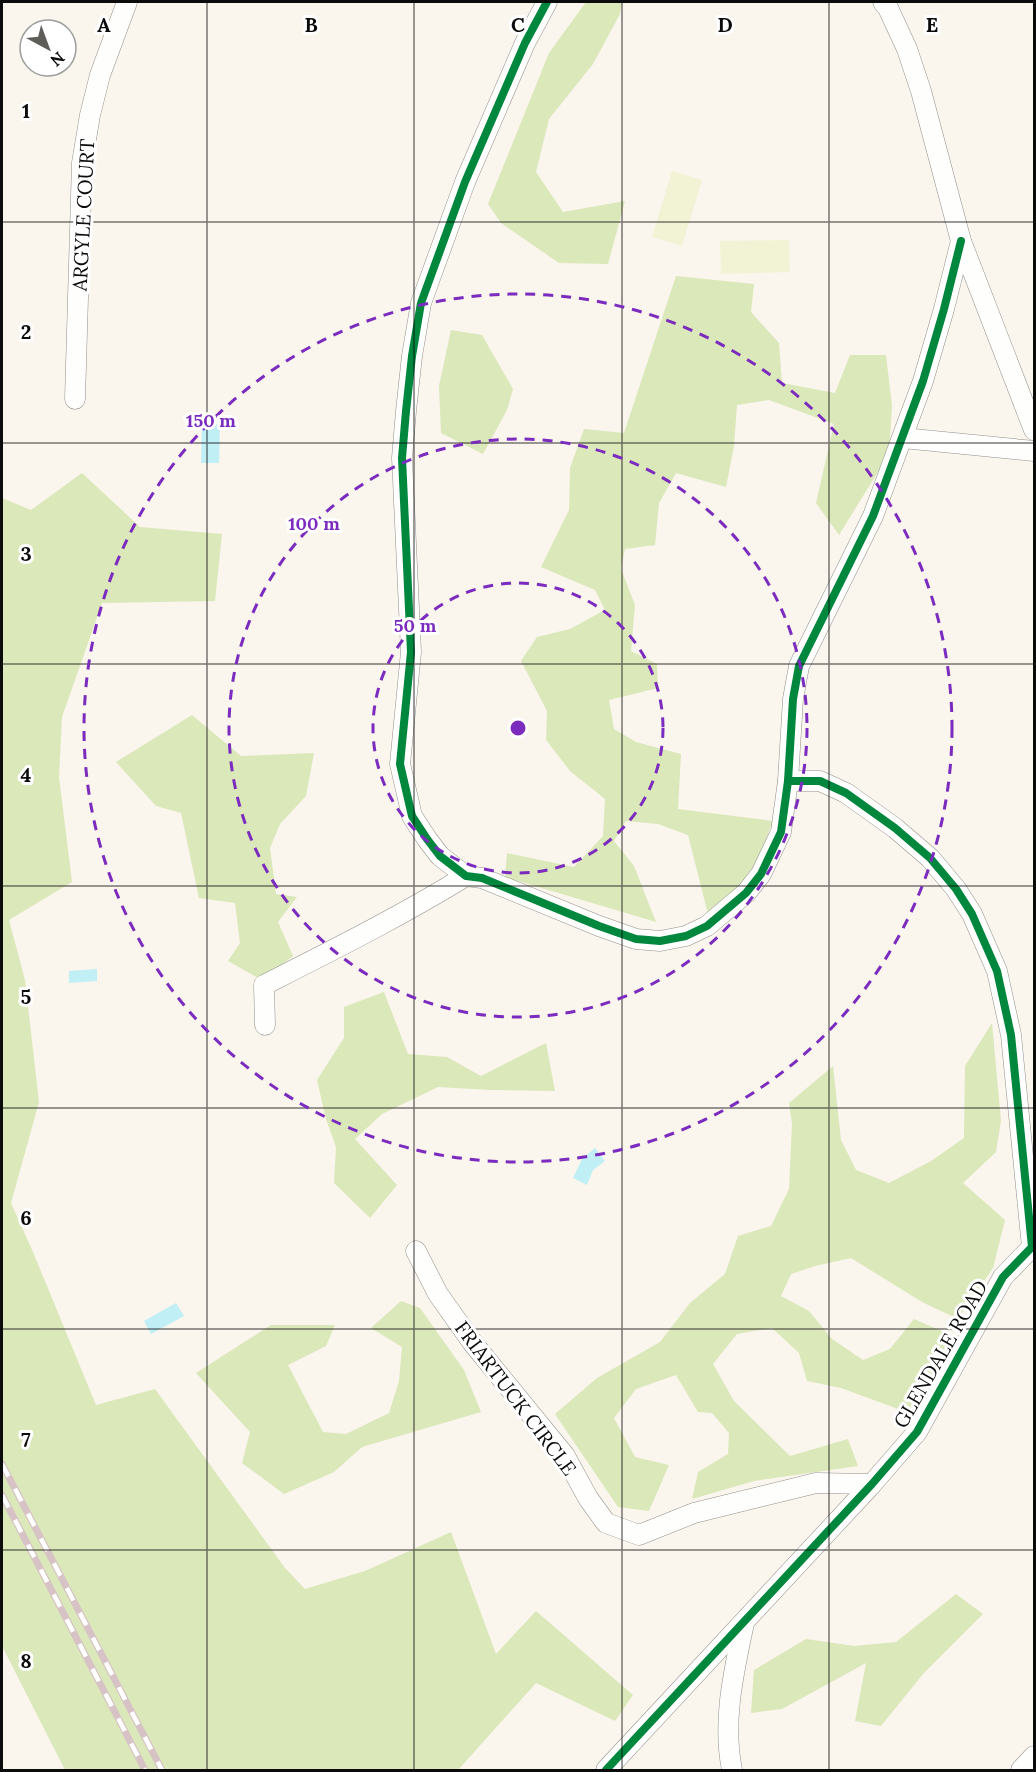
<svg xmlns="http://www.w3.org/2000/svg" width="1036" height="1772" viewBox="0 0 1036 1772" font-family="Lora,serif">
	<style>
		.forest { fill: #dbe8b9 }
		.pitch { fill: #f2f3d5 }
		.water { fill: #c1eff6 }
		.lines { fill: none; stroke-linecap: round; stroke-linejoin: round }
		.minor-casing { stroke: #93908d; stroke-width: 21 }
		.minor { stroke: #fefefc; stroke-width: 20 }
		.rail-casing { stroke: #d7c3c6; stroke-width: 7 }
		.rail { stroke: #fff; stroke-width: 4.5; stroke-dasharray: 14; stroke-linecap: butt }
		.cycleway-casing { stroke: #fff; stroke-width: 11 }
		.cycleway { stroke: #00873e; stroke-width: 8 }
		.grid { fill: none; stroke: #0b0b0b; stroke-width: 1.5; stroke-opacity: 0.55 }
		.ring { fill: none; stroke: #7b2cbf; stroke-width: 3; stroke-dasharray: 10 8 }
		.labels { text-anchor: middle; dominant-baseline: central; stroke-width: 6; stroke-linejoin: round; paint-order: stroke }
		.street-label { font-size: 20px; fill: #0b0b0b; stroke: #fff }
		.grid-label { font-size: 20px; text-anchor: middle; font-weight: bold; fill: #0b0b0b; stroke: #fff; stroke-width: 6; stroke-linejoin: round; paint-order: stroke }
		.centre { fill: #7b2cbf; stroke: #fff; stroke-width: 3 }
		.ring-label { font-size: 18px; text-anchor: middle; font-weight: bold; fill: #7b2cbf; stroke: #fff; stroke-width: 6; stroke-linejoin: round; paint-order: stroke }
	</style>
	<rect width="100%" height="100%" fill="#faf5ed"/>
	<g class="forest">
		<polygon points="586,2 622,2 620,14 593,64 549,119 536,172 563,212 625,201 608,264 559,263 501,223 488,204 549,53"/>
		<polygon points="676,276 754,284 751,312 779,343 782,383 835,393 850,355 886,355 892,406 889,454 839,535 816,503 834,424 769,400 737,405 734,446 726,487 676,473 659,503 655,545 625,549 621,569 635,605 631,651 657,664 658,688 609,700 614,729 636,742 681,754 678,809 773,821 749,883 708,914 688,835 658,824 626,821 614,841 634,866 656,922 505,877 507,853 574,867 603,836 605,799 570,771 546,740 547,711 521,661 537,637 570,629 605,610 595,590 541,567 569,510 570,468 584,429 624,433"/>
		<polygon points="451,330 482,335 513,389 507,410 483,454 441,433 439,386"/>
		<polygon points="82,473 140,527 222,534 215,601 102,603 62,717 59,777 72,882 9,920 25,980 39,1102 11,1203 33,1252 96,1405 155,1389 285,1568 305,1589 365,1571 451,1532 496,1654 536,1611 633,1695 615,1721 536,1683 458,1770 65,1770 2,1646 2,498 31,510"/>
		<polygon points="192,715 241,756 314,753 306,796 280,824 270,848 276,894 297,897 278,922 293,956 262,980 228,961 240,943 235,903 199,898 181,813 156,806 116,762"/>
		<polygon points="384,992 408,1054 447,1057 481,1076 546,1043 555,1091 490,1090 438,1087 382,1114 355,1139 397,1185 370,1218 334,1183 336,1147 326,1119 317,1080 344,1038 344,1007"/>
		<polygon points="992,1023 1001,1121 996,1152 963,1183 1005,1220 993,1268 958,1319 922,1302 851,1258 815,1266 791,1274 781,1296 809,1311 832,1339 863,1360 890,1349 914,1319 957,1338 912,1414 841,1388 807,1381 799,1353 772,1328 737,1334 713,1364 734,1401 790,1456 848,1439 858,1466 754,1481 692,1499 698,1472 728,1454 729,1433 712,1413 698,1412 676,1375 636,1389 614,1418 635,1457 669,1465 649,1511 618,1507 555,1414 597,1378 660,1342 690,1303 725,1274 738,1236 771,1226 789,1189 792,1124 789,1103 833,1066 841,1140 856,1170 889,1183 931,1161 964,1138 965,1066"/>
		<polygon points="401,1301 420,1308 464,1370 481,1412 362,1447 334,1472 284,1494 242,1463 250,1432 196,1373 271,1325 335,1325 326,1346 288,1365 323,1432 346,1434 389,1413 399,1381 402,1347 371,1328"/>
		<polygon points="956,1594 983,1614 923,1674 881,1726 855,1721 866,1663 782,1709 751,1713 754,1670 806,1639 854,1646 896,1642"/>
	</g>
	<g class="pitch">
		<polygon points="672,171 702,180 682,246 652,237"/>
		<polygon points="789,240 790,272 721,274 720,241"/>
	</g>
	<g class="water">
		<polygon points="202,424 220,424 219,463 201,463"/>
		<polygon points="97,969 97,981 69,983 69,971"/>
		<polygon points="595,1148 605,1161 593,1170 587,1185 573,1178 582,1159"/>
		<polygon points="176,1303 184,1316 151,1334 144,1321"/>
	</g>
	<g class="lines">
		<g class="minor-casing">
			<g id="minor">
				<polyline points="547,2 525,43 465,182 421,303 412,356 406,411 402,458 411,652 400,764 412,816 427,839 440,856 466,876 482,878 599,926 636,939 660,941 686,936 707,926 746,893 761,874 781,832 788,781 793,699 799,666 873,516 923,381 944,309 961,241"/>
				<polyline points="883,2 888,8 907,49 921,91 961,241 1034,430"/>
				<polyline points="75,399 82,163 90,115 100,75 127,2"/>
				<polyline points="903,438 1034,451"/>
				<path d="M265 1025 264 985C333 950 401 916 466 876"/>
				<polyline points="416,1251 438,1294 472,1342 565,1456 588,1498 606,1523 639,1535 694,1513 816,1483 872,1484"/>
				<polyline points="606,1770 872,1484 917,1432 1003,1277 1032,1247 1011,1035 997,971 972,914 956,889 930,858 895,828 846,793 820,781 788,781"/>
				<path d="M732 1770C722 1721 734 1671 744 1623"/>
				<polyline points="1021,1770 1034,1756"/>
			</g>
		</g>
		<use href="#minor" class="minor"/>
		<g class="rail-casing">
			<g id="rail">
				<polyline points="2,1464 162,1770"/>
				<polyline points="2,1495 145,1770"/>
			</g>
		</g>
		<use href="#rail" class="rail"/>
		<g class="cycleway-casing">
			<g id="cycleway">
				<polyline points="547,2 525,43 465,182 421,303 412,356 406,411 402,458 411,652 400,764 412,816 427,839 440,856 466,876 482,878 599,926 636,939 660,941 686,936 707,926 746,893 761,874 781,832 788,781 793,699 799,666 873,516 923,381 944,309 961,241"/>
				<polyline points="606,1770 872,1484 917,1432 1003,1277 1032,1247 1011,1035 997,971 972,914 956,889 930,858 895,828 846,793 820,781 788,781"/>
			</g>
		</g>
		<use href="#cycleway" class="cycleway"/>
	</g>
	<path class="grid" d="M207 2V1770M414 2V1770M622 2V1770M829 2V1770M2 222H1034M2 443H1034M2 664H1034M2 886H1034M2 1108H1034M2 1329H1034M2 1550H1034"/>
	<g class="ring">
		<circle cx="518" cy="728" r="145"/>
		<circle cx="518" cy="728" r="289"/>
		<circle cx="518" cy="728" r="434"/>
	</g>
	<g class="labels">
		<g class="street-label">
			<text transform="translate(83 215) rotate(-87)">ARGYLE COURT</text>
			<text transform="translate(940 1354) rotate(-60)">GLENDALE ROAD</text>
			<text transform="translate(516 1398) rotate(53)">FRIARTUCK CIRCLE</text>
		</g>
	</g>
	<g class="grid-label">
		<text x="104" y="32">A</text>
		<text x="311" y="32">B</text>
		<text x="518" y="32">C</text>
		<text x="725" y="32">D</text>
		<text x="932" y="32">E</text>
		<text x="26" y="118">1</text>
		<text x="26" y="339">2</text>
		<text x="26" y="561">3</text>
		<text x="26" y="782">4</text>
		<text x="26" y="1004">5</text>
		<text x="26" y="1225">6</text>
		<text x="26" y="1447">7</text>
		<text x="26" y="1668">8</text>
	</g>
	<circle cx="518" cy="728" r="9" class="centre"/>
	<g class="ring-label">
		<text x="211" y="427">150 m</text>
		<text x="314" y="530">100 m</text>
		<text x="415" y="632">50 m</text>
	</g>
	<rect width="1036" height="1772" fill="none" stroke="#0b0b0b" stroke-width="6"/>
	<g transform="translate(48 48) rotate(139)"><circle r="28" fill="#ffffff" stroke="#9d9d9d" stroke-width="1.5"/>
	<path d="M0-4.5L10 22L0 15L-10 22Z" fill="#5f5d5a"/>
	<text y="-9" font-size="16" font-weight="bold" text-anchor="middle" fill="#0b0b0b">N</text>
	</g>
</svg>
